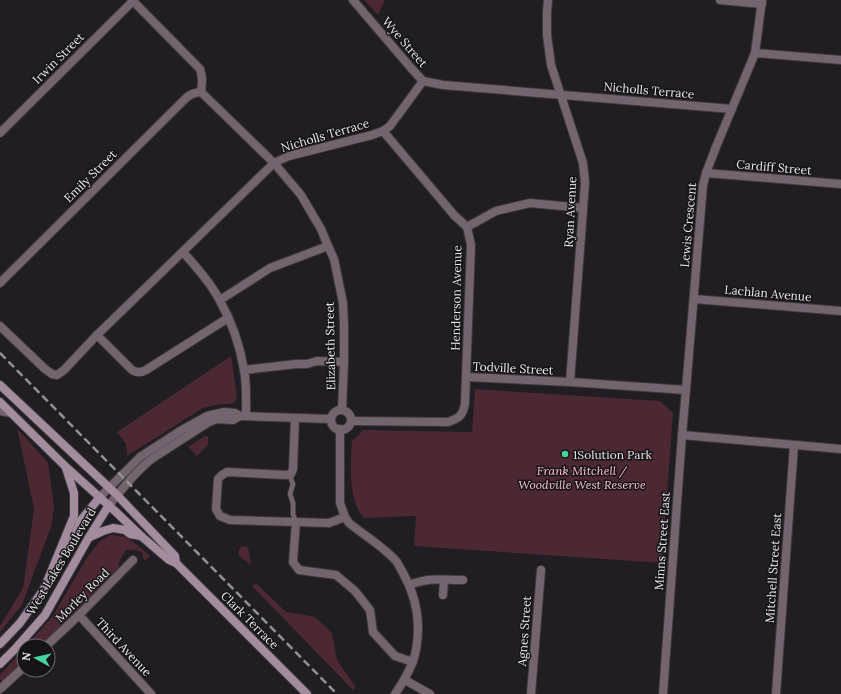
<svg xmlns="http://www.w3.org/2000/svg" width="841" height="694" viewBox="0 0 841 694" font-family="Lora,serif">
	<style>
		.green { fill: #4b2832 }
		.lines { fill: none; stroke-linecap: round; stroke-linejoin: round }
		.lane-casing { stroke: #3c393f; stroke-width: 6 }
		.street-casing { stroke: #3c393f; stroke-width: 10 }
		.secondary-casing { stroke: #3c393f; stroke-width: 10 }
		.lane { stroke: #736470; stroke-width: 4.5 }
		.street { stroke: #736470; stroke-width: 8 }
		.secondary { stroke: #a48c9f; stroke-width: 8 }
		.rail { stroke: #939196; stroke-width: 2.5; stroke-dasharray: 8 4; stroke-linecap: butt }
		.poi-dot { fill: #48d49d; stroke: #161419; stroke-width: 1.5 }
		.labels { text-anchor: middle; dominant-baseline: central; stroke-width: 3; stroke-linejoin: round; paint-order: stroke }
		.street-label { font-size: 12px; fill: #e8e6ea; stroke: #161419 }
		.poi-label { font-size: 12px; fill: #e8e6ea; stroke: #161419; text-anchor: start }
		.park-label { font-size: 12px; font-style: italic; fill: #fbc0cf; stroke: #161419 }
	</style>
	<rect width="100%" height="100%" fill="#201d23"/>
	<g class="green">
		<polygon points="364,0 385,0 378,15"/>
		<polygon points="231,356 237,396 235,402 230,404 220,404 203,408 127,456 126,444 117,432"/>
		<path d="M475 389 660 401 673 413 662 563 414 546 416 519 415 516 364 518C347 500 351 463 352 440L356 438 363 430 472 432Z"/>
		<polygon points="17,428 48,463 54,506 52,524 22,605 0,632 0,626 23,588 34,509"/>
		<polygon points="205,436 208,436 208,445 197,456 188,447"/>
		<polygon points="111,535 127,537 147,553 150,556 144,561 142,552 134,550 126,550 120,560 118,569 40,646 26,646 52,617 88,556 100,541"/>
		<polygon points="242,546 248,547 251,564 251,565 238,555 239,550"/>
		<polygon points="257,584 286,612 312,616 316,618 328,629 332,633 337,660 355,686 354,690 352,689 253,587 253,585"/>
		<polygon points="24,648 24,662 5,681 0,680 0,675"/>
	</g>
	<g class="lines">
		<g class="lane-casing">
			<polyline id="lane" points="291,474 291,479 293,484 290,494 293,503 293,514 296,522"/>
		</g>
		<g class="street-casing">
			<g id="street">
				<path d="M132 0 200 69C203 78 202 83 201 92L274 163 301 195 321 229 328 246 334 259 343 303 344 325V362L342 410"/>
				<polyline points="353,0 411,68 423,81"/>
				<polyline points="548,0 547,13 547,35 551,65 583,163 585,183 570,382"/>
				<polyline points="720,0 762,4"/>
				<polyline points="755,53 841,60"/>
				<polyline points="0,133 133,1"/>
				<polyline points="706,173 841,184"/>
				<polyline points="467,227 496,211 530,203 583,208"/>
				<path d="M183 252C196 267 211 283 220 301 232 322 240 346 244 370 247 385 246 401 246 416"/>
				<path d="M0 283 185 99C190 94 194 93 201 92"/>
				<polyline points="694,299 841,311"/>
				<polyline points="220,300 270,268 328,246"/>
				<polyline points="0,326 45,369 52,374 57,375 64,370 97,335 274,163 289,156 372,135 383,131 390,126 423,81 443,85 732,109"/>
				<path d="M97 335 132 370C137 373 141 373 146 370L228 318"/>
				<polyline points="244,370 296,364 307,364 317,361 344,362"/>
				<polyline points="466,377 570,382 686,390"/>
				<circle cx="341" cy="420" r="10"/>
				<polyline points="0,411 11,413"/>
				<polyline points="295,418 293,469 291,474 286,475 227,472 222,475 218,479 216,509 220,516 230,520 329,523 345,517"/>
				<path d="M351 421 448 422C459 418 463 416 465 403L471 245 467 227 454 215 383 131"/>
				<path d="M340 429V503L345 517 349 523C365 536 384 547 397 562 399 566 401 569 403 573 416 596 421 623 416 650 413 666 404 681 395 694"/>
				<polyline points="682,435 841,449"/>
				<polyline points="100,497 140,457 180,431 207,416 224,412 235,413 240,416 331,419"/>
				<path d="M109 505C123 489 135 471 153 458L209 422 217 419 233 420 240 416"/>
				<polyline points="296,522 293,562 299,570 336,575 355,591 370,610 373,632 395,656 413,662"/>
				<path d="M410 585C428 577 444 580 463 580"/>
				<polyline points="443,595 444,580"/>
				<polyline points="79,615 151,694"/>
				<polyline points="46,646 79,615 133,560"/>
				<polyline points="405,680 430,694"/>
				<polyline points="0,689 24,667"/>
				<polyline points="531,694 541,570"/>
				<polyline points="663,694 682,435 686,390 703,185 706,173 716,147 755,53 762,0"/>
				<polyline points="776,694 794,445"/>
			</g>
		</g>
		<g class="secondary-casing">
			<g id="secondary">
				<polyline points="0,385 117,495 175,556 176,563"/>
				<polyline points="0,402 66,467 116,512 141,536 169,560 176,563 307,694"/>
				<polyline points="90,537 103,531 113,528 125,530 130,534 141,536"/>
				<polyline points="61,550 71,544 81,520 100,497"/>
				<polyline points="0,644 20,623 44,589 74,516 74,493 66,468"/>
				<polyline points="0,664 16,648 45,615 89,537 109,505"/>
			</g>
		</g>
		<use href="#lane" class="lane"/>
		<use href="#street" class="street"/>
		<use href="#secondary" class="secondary"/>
		<polyline class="rail" points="0,353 337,694"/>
	</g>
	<circle class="poi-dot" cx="565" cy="454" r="4"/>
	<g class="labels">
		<g class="street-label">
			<text transform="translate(405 42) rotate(49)">Wye Street</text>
			<text transform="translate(58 58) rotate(-45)">Irwin Street</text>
			<text transform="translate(649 90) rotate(5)">Nicholls Terrace</text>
			<text transform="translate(325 135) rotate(-16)">Nicholls Terrace</text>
			<text transform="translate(774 167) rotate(5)">Cardiff Street</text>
			<text transform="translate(90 176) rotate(-45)">Emily Street</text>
			<text transform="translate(570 212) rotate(-87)">Ryan Avenue</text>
			<text transform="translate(688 225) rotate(-85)">Lewis Crescent</text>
			<text transform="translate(768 293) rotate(5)">Lachlan Avenue</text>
			<text transform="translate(456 298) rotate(-89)">Henderson Avenue</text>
			<text transform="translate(330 346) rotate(-91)">Elizabeth Street</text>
			<text transform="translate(513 368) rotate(3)">Todville Street</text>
			<text transform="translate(662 541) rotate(-86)">Minns Street East</text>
			<text transform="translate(61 561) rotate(-59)">West Lakes Boulevard</text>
			<text transform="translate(773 568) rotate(-86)">Mitchell Street East</text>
			<text transform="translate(82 595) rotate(-45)">Morley Road</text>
			<text transform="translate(250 620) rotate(45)">Clark Terrace</text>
			<text transform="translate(524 631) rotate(-86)">Agnes Street</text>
			<text transform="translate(124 647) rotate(47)">Third Avenue</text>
		</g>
		<g class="poi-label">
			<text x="573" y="454">1Solution Park</text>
		</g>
		<g class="park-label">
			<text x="582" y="470">Frank Mitchell /<tspan x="582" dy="14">Woodville West Reserve</tspan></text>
		</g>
	</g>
	<g transform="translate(36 658) rotate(278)"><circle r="19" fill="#161419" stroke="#6a686d"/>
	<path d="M0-3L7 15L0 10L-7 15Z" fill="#48d49d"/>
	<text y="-6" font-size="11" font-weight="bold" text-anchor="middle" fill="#e8e6ea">N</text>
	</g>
</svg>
